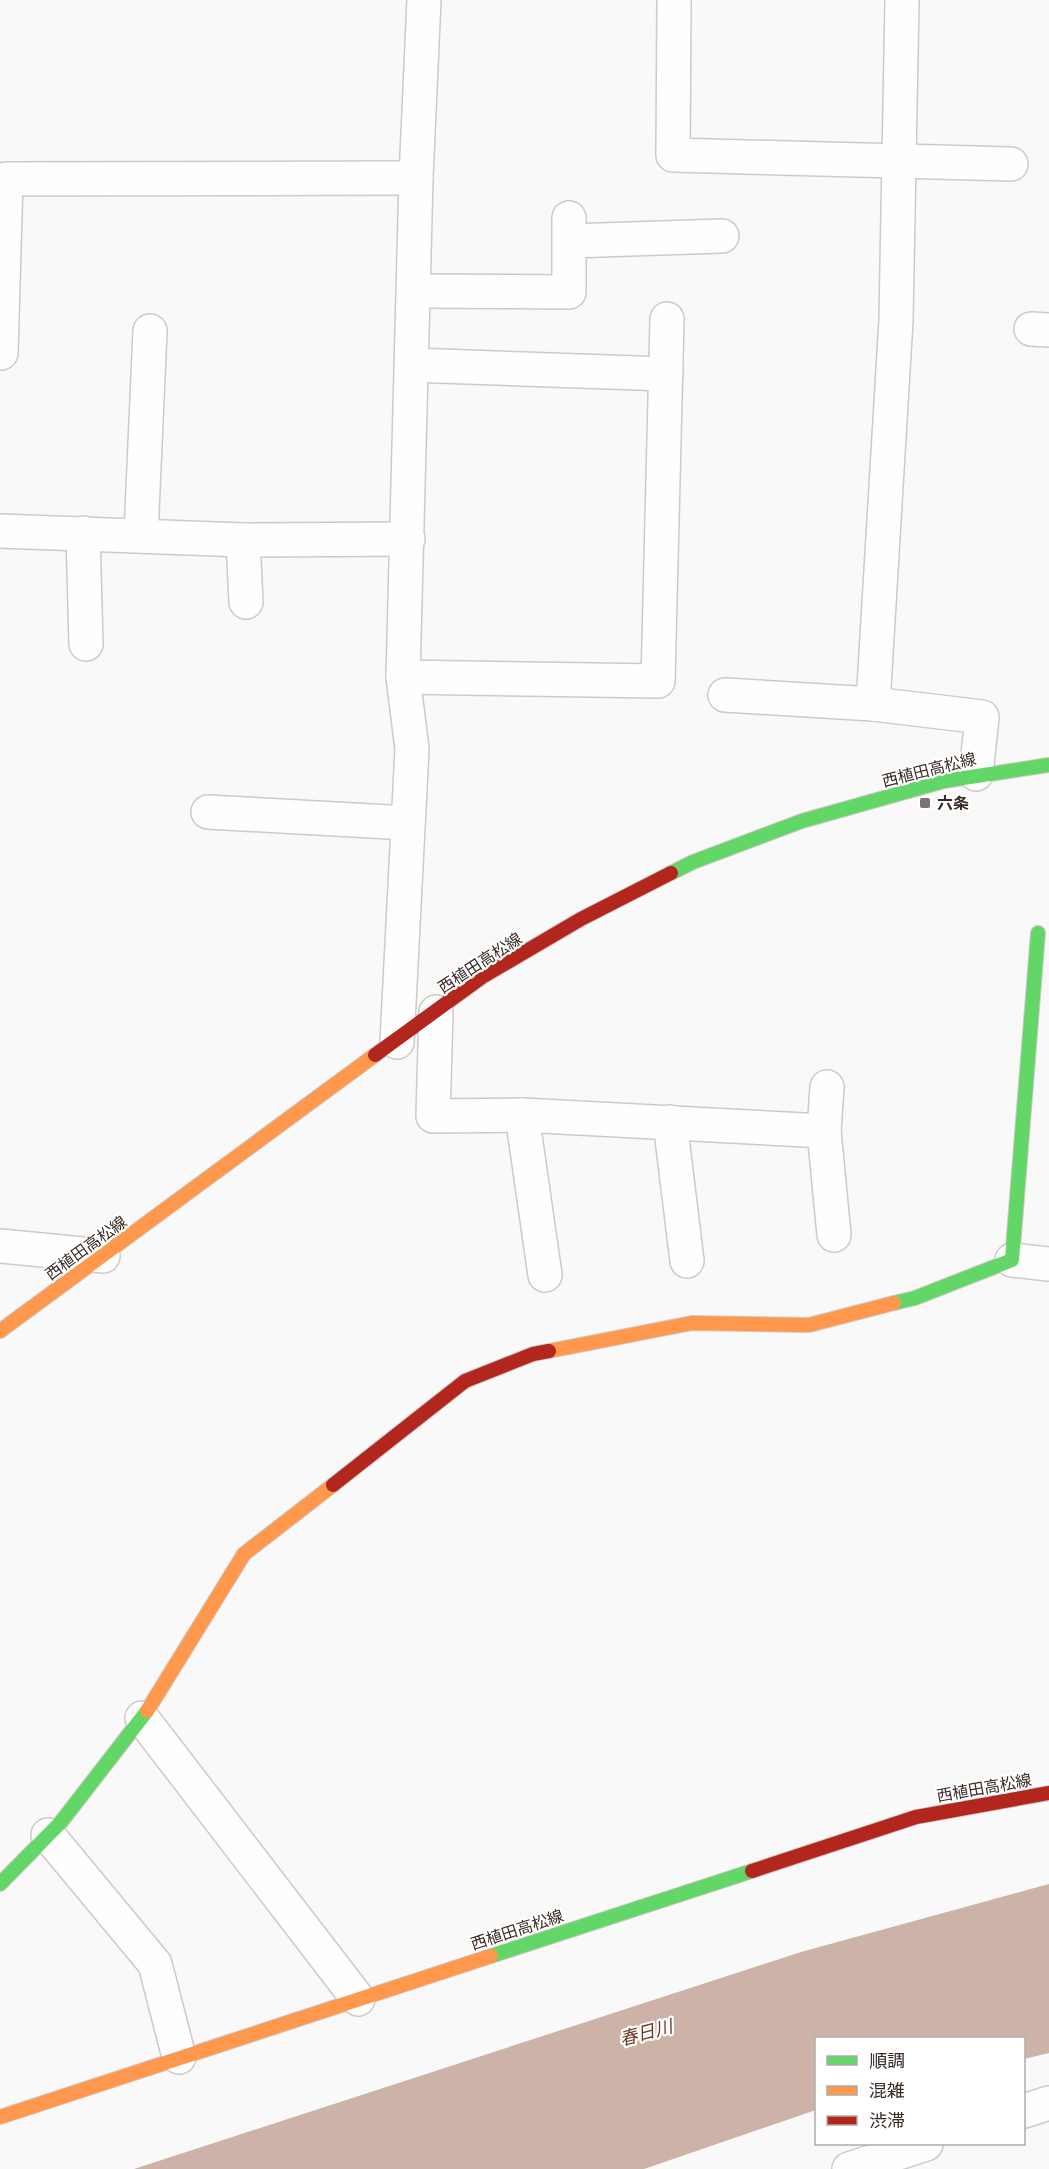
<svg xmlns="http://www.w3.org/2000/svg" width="1049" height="2169" viewBox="0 0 1049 2169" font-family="Cabin,'Noto Sans JP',sans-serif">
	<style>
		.water { fill: #ccb2a7 }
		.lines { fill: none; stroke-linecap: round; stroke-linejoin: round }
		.street-casing { stroke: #d0c9c6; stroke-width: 36 }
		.fast-casing { stroke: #d0c9c6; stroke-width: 16 }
		.slow-casing { stroke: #d0c9c6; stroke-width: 16 }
		.jam-casing { stroke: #d0c9c6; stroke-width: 16 }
		.street { stroke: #fefefe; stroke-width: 33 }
		.fast { stroke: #63d668; stroke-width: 14 }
		.slow { stroke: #ff974d; stroke-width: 14 }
		.jam { stroke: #b3261e; stroke-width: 14 }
		.poi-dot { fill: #7c726f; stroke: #fff; stroke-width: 2 }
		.labels { text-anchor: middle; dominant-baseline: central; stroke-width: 4.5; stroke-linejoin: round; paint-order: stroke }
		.street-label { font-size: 16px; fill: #392a24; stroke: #fff }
		.poi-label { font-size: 16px; font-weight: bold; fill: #392a24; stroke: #fff; text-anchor: start }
		.water-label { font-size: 18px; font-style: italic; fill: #6b3a22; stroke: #fff }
	</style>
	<rect width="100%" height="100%" fill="#f9f9f9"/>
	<polygon class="water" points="1049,1884 1049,2053 1024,2059 1024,2038 816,2038 816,2110 644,2169 134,2169 801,1952"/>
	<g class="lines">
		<g class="street-casing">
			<g id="street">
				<polyline points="674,0 673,155 1011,164"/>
				<polyline points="570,241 722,236"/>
				<polyline points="415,291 569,292 569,218"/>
				<polyline points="1031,329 1049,330"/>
				<polyline points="1,353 6,179 416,178"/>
				<polyline points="412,365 666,374"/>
				<polyline points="0,531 243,540 408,539"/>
				<polyline points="83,533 86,644"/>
				<polyline points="141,535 150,331"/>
				<polyline points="243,540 246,602"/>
				<polyline points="403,677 658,681 667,319"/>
				<polyline points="725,695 873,704 982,717 976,774"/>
				<polyline points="873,704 896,320 902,0"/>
				<polyline points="208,812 408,823"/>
				<polyline points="436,1012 433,1116 522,1115 824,1131 834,1235"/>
				<polyline points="397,1042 412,749 403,677 416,178 424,0"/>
				<polyline points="522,1115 545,1275"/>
				<polyline points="670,1122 687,1261"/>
				<polyline points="824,1131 827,1087"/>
				<polyline points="0,1246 103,1256"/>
				<polyline points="1012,1260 1049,1264"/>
				<polyline points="142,1718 358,1999"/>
				<polyline points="48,1835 155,1964 179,2057"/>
				<polyline points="1024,2111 1049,2103"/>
				<polyline points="849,2169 926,2144"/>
			</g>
		</g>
		<g class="fast-casing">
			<g id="fast">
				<polyline points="671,873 693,862 802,821 944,781 1049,765"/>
				<polyline points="894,1303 915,1298 1012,1260 1038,933"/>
				<polyline points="0,1884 61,1822 147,1711"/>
				<polyline points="491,1956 752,1871"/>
			</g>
		</g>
		<g class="slow-casing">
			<g id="slow">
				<polyline points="0,1331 375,1055"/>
				<polyline points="549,1351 692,1323 809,1325 894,1303"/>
				<polyline points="147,1711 244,1554 333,1485"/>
				<polyline points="0,2117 491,1956"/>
			</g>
		</g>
		<g class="jam-casing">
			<g id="jam">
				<polyline points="375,1055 482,977 581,919 671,873"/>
				<polyline points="333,1485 465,1381 533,1354 549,1351"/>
				<polyline points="752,1871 916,1817 1049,1793"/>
			</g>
		</g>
		<use href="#street" class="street"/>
		<use href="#fast" class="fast"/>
		<use href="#slow" class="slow"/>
		<use href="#jam" class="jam"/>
	</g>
	<rect class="poi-dot" x="919" y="797" width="12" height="12" rx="3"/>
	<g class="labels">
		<g class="street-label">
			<text transform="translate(929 770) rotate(-14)">西植田高松線</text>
			<text transform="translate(480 963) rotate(-33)">西植田高松線</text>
			<text transform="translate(86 1248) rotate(-36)">西植田高松線</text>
			<text transform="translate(984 1788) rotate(-10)">西植田高松線</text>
			<text transform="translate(517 1930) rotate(-18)">西植田高松線</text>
		</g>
		<g class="poi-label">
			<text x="937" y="803">六条</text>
		</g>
		<g class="water-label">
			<text transform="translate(646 2033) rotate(-15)">春日川</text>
		</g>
	</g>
	<rect x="815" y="2037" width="210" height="108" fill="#ffffff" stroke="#b0aaa7" stroke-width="1.5"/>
	<rect x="827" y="2056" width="30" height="9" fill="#63d668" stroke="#b0aaa7" stroke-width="1.5"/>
	<text x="869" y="2067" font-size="18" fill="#392a24">順調</text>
	<rect x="827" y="2086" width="30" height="9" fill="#ff974d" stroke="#b0aaa7" stroke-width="1.5"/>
	<text x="869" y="2097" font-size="18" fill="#392a24">混雑</text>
	<rect x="827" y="2116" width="30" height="9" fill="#b3261e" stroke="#b0aaa7" stroke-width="1.5"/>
	<text x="869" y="2127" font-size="18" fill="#392a24">渋滞</text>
</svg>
